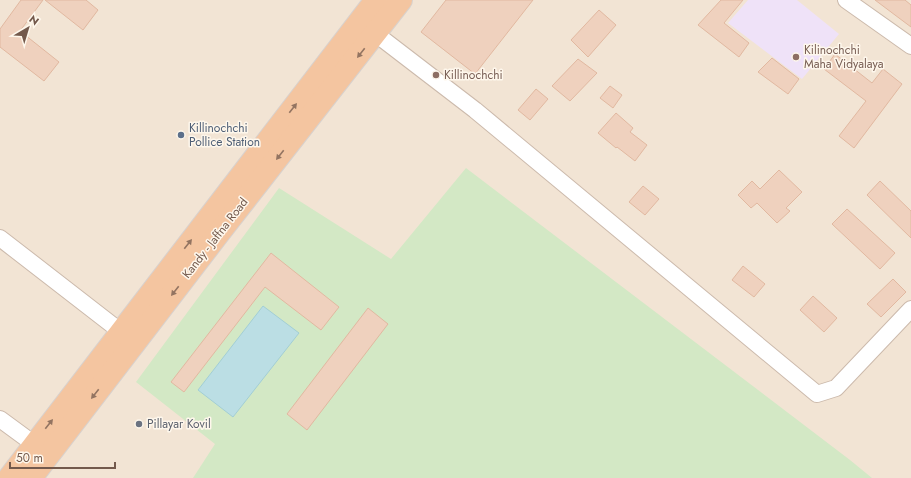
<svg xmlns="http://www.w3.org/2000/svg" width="911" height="478" viewBox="0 0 911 478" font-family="Jost,sans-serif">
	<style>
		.residential { fill: #f2e4d4 }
		.education { fill: #efe2f8 }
		.green { fill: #d3e8c5 }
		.water { fill: #bbdee4; stroke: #a2ced5 }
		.building { fill: #efd1be; stroke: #e1b8a0 }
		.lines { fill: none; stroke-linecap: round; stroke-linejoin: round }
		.minor-casing { stroke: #ccbaac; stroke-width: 18 }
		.trunk-casing { stroke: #d8d1cd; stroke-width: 24 }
		.minor { stroke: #fff; stroke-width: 16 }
		.trunk { stroke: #f4c5a0; stroke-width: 22 }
		.oneway { fill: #937461 }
		.education-dot { fill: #8d6e63; stroke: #fef7ec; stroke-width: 1.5 }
		.service-dot { fill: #5c6f8a; stroke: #fef7ec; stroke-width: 1.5 }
		.worship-dot { fill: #6b7280; stroke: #fef7ec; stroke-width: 1.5 }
		.labels { text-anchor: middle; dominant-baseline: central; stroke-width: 3; stroke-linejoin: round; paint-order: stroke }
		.education-label { font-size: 12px; fill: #785e54; stroke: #fef7ec; text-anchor: start }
		.service-label { font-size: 12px; fill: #4e5e75; stroke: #fef7ec; text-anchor: start }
		.street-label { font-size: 12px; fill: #73594c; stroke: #fef7ec }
		.worship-label { font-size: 12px; fill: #5b616d; stroke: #fef7ec; text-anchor: start }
	</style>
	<rect width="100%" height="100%" fill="#fbf3e6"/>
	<rect class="residential" x="0" y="0" width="911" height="478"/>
	<polygon class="education" points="748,0 797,0 839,34 802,79 728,23"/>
	<polygon class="green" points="466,168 850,460 872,478 193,478 215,444 136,382 279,188 391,259"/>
	<polygon class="water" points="263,306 299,333 233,417 198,390"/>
	<g class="building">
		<polygon points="21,0 43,0 20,31 59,62 44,81 0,47 0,29"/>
		<polygon points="45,0 86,0 98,10 83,30"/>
		<polygon points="446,0 533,0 475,74 421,32"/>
		<polygon points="721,0 743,0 724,23 749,43 739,57 698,25"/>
		<polygon points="875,0 905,0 911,5 911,27"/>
		<polygon points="599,10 616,25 588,57 571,40"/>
		<polygon points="835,54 872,83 883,69 902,84 854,148 839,136 866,101 824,69"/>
		<polygon points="772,58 799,79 788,94 758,72"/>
		<polygon points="578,59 597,73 570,101 552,86"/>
		<polygon points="610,86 622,95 613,108 600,98"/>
		<polygon points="536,89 548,99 530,120 518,110"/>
		<polygon points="616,113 633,128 630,132 647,145 635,161 617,147 616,148 598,133"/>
		<polygon points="779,170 802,192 786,208 790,211 777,223 757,203 751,208 738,195 752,181 760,189"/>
		<polygon points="880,181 911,211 911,238 867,195"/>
		<polygon points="643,186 659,199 645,215 629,202"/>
		<polygon points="847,209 895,253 880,269 832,224"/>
		<polygon points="271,253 339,307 321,330 265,287 184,392 171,382"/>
		<polygon points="743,266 765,284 754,297 732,280"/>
		<polygon points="893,279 906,292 881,317 867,304"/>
		<polygon points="813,296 837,318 824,332 800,310"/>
		<polygon points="368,308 388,324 307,430 287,414"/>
	</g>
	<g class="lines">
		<g class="minor-casing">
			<g id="minor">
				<polyline points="846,0 911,46"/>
				<polyline points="376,34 475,110 817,394 836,388 911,309"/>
				<polyline points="0,238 129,338"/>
				<polyline points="0,419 34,444"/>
			</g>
		</g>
		<g class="trunk-casing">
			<g id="trunk">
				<polyline points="9,478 376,0"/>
				<polyline points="31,478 219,233 401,0"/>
			</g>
		</g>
		<use href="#minor" class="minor"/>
		<use href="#trunk" class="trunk"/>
	</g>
	<defs><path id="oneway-solid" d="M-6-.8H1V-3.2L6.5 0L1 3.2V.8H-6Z"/></defs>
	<g class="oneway">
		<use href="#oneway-solid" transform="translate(361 53) rotate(128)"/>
		<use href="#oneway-solid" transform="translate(293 108) rotate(-52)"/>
		<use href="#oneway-solid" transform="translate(280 155) rotate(128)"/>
		<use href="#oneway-solid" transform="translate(188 244) rotate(-52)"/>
		<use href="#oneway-solid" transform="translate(175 291) rotate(128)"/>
		<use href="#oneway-solid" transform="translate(95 394) rotate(128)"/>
		<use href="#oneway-solid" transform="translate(49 424) rotate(-52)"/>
	</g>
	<g class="education-dot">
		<circle cx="796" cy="57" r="4"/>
		<circle cx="436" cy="75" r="4"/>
	</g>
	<circle class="service-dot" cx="181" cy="135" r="4"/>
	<circle class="worship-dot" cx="139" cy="424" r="4"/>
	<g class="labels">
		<g class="education-label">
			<text x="804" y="50">Kilinochchi<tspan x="804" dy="14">Maha Vidyalaya</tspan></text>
			<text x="444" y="75">Killinochchi</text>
		</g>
		<g class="service-label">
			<text x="189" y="128">Killinochchi<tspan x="189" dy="14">Pollice Station</tspan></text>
		</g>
		<g class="street-label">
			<text transform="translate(215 238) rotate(-52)">Kandy - Jaffna Road</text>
		</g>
		<g class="worship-label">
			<text x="147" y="424">Pillayar Kovil</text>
		</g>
	</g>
	<g transform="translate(28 28) rotate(38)" stroke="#fef7ec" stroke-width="3" paint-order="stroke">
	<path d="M0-3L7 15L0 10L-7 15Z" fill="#73594c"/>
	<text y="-6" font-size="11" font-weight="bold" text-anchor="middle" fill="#73594c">N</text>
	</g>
	<path d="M10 462v6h105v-6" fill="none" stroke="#73594c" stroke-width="2"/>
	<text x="16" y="462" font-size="12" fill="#73594c" stroke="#fef7ec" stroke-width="3" paint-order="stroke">50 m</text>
</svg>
